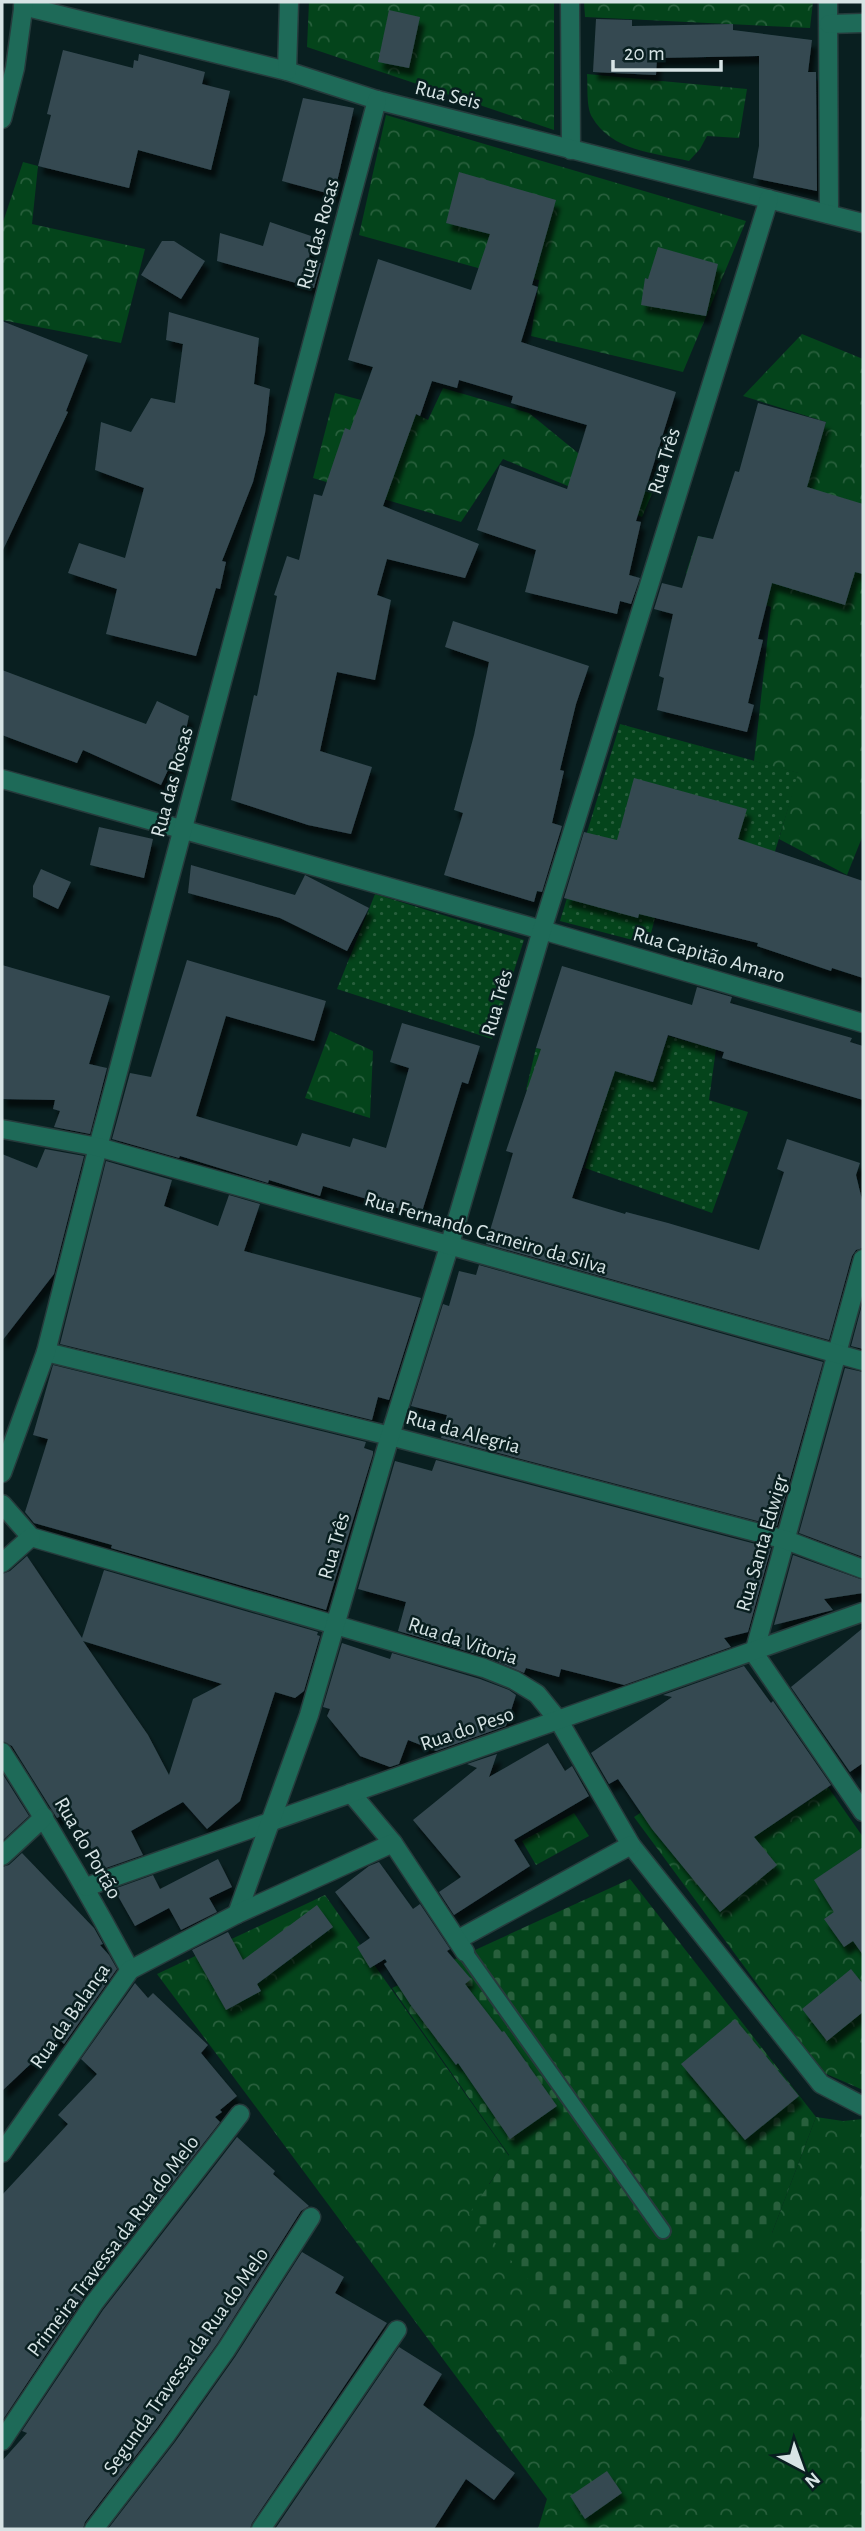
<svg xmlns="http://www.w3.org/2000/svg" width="865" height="2531" viewBox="0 0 865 2531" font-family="'Alegreya Sans',sans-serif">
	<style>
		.grass { fill: url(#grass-dots) }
		.forest { fill: url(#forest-crowns) }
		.cemetery { fill: url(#cemetery-stones) }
		.building { fill: #354951; fill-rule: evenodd; filter: url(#shadow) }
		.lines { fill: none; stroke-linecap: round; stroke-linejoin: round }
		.service-casing { stroke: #263b3c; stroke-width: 18 }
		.minor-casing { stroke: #263b3c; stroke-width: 21 }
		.tertiary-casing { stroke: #263b3c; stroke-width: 21 }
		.service { stroke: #1e6a58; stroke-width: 14 }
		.minor { stroke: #1e6a58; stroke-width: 18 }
		.tertiary { stroke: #1e6a58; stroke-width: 18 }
		.labels { text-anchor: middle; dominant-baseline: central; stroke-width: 5; stroke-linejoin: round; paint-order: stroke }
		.street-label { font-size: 21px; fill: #d7e4e5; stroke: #091f20 }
	</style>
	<defs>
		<pattern id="grass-dots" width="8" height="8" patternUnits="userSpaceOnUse" patternTransform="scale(1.75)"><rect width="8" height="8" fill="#04441b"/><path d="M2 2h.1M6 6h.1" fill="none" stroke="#285f3c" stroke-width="1.8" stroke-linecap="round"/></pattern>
		<pattern id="forest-crowns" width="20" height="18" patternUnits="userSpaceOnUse" patternTransform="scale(1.75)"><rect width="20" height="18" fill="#04441b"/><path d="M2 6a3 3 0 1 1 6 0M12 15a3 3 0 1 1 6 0" fill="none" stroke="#285f3c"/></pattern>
		<pattern id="cemetery-stones" width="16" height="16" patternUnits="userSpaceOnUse" patternTransform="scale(1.75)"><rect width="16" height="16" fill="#04441b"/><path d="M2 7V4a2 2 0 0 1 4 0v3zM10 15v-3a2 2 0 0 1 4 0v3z" fill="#285f3c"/></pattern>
		<filter id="shadow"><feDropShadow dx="4.5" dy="8" stdDeviation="2" flood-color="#0009"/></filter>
	</defs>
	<rect width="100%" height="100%" fill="#091f20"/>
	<g class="grass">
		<polygon points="620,724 799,773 765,884 670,863 648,944 560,921"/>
		<polygon points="375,894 524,940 492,1039 337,989"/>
		<polygon points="668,1036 716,1049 709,1100 748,1112 712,1213 585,1168 600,1115 526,1090 536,1048 653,1082"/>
	</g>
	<g class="forest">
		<polygon points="309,2 554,2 554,130 307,47"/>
		<polygon points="584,2 813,2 810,28 585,17"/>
		<path d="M587 74 747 89 739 138 707 136 700 149 689 161C655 153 611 151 592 117 586 107 588 86 587 74Z"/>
		<polygon points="386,115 746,221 683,372 531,336 539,280 478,268 359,235"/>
		<polygon points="23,162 38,166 32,224 145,249 121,343 2,320 2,225"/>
		<polygon points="802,334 863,359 863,835 847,875 779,839 798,773 754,761 771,607 686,573 698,536 786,555 826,422 743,396"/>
		<polygon points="443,388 529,413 578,453 656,484 642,517 503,459 461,522 313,478 335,393 420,416 428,420"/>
		<polygon points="330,1031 373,1051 370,1118 305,1098"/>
		<polygon points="734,1752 777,1822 828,1787 863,1837 863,2090 822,2072 634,1817"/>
		<polygon points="574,1813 589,1836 536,1865 522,1841"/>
		<polygon points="325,1895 509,2156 489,2184 772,2233 816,2117 843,2121 863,2119 863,2529 538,2529 547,2499 157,1974"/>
	</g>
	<polygon class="cemetery" points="630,1879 816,2117 772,2233 615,2375 469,2214 509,2155 392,1988"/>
	<g class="building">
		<polygon points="389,10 420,17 409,68 378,62"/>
		<polygon points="596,19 632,20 632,26 733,24 733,30 812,40 808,72 816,72 817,191 753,178 759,146 759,56 657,58 656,75 593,72"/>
		<polygon points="63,50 133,68 134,60 138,61 139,54 205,72 202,84 230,91 211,170 138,150 129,188 38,166 51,115 47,114"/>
		<polygon points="303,98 354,108 334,195 282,181"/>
		<polygon points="459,172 556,200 532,285 538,287 521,342 676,392 636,521 641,522 629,575 640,578 631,604 620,601 617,614 525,592 536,550 477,530 500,465 567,489 587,425 511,403 513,396 459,380 457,388 432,381 420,416 416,414 383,506 479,544 465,578 387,559 377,595 391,600 375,680 337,672 320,751 372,767 351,834 308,825 231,800 254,695 257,696 277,596 274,595 287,556 299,560 314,494 322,496 345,428 350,430 373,367 348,360 378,259 471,290 490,234 446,223"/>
		<polygon points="270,222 311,236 309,259 321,263 314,288 217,261 220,233 263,246"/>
		<polygon points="162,241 174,241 205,261 181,299 141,275"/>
		<polygon points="658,247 718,264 706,316 641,305 645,278 648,279"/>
		<polygon points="169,312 259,338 254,384 270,389 265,433 253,482 222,561 226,562 220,589 216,588 196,656 106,634 117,589 68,573 79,543 125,558 144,488 95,470 101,422 131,432 151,398 175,403 183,344 166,340"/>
		<polygon points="2,321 88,355 66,411 68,412 2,552"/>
		<polygon points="758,403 826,422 807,487 863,504 863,574 855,572 845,605 772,583 758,639 763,640 748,703 754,705 747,732 657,710 664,678 659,676 673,614 654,609 662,583 682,588 698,536 713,539 735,471 739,472"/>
		<polygon points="453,621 589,666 576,704 560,770 564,771 552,823 562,826 542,892 537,891 534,902 444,875 463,813 454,810 474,735 489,662 445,647"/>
		<polygon points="2,670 146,724 157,701 189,716 185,734 161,785 83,750 77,763 2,735"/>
		<polygon points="634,778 747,809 738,839 863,881 863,978 832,968 831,971 757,946 758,943 639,914 638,918 564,898 584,832 617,840"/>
		<polygon points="99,827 153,839 144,878 90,865"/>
		<polygon points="191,865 295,895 305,875 369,908 347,951 280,918 188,893"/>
		<polygon points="41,869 71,882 58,909 33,897 33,886"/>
		<polygon points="187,960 326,1001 314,1041 226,1016 196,1116 297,1146 302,1133 350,1147 353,1138 386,1148 409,1068 390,1062 402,1023 480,1046 468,1084 462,1082 421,1215 323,1186 320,1196 269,1180 268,1183 180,1156 179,1158 112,1139 130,1073 151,1077"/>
		<polygon points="2,965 110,996 89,1064 107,1068 90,1134 54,1127 60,1111 53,1109 55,1100 2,1099"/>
		<polygon points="562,966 692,1005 697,987 732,997 730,1003 852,1038 850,1042 863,1046 863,1100 722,1058 724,1052 668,1035 653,1082 615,1071 572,1198 625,1214 626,1212 668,1223 759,1250 784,1172 777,1169 787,1139 860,1163 856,1175 863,1204 863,1248 856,1250 852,1256 829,1340 486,1244 513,1153 506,1151 541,1049 536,1048"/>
		<polygon points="45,1149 84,1156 54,1274 2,1341 2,1154 37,1168"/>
		<polygon points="106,1161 172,1180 164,1206 218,1226 229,1195 260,1204 244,1251 421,1298 389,1400 378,1397 372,1420 60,1344"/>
		<polygon points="479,1265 823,1362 777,1526 441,1438 447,1415 411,1406 443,1304 449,1306 459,1271 476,1275"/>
		<polygon points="863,1301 863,1349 851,1346"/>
		<polygon points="53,1365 366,1442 364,1448 373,1451 373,1454 326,1610 111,1548 112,1545 34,1523 25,1512 48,1439 33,1435"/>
		<polygon points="845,1368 863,1372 863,1557 799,1533"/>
		<polygon points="436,1460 771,1548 748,1632 724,1638 731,1647 624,1685 561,1669 559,1677 526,1668 524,1673 487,1657 398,1631 406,1602 358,1589 395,1461 432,1471"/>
		<polygon points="793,1555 863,1580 863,1593 824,1599 833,1610 774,1625"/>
		<path d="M27 1556 82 1638 104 1570 318 1632 317 1635 320 1636 304 1691 295 1698 275 1692 240 1801 207 1829 183 1802 131 1831 143 1855 103 1869 70 1811 57 1818 12 1746 2 1741V1574L10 1571ZM83 1641 222 1684 193 1699 169 1775 148 1735Z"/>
		<polygon points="863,1628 863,1763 850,1772 791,1687"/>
		<polygon points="342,1643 390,1659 392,1653 480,1679 509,1690 516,1695 506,1726 436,1751 408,1740 399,1764 390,1767 360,1756 327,1716 330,1709 323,1707"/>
		<polygon points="744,1666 771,1703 773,1701 831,1785 754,1837 777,1865 720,1912 652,1829 618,1779 609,1784 591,1753 672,1697 663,1695"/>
		<polygon points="548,1743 565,1771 572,1766 589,1796 514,1840 530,1866 454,1915 439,1892 461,1877 413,1820 477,1768 467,1764 497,1754 489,1777"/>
		<polygon points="2,1773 29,1816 2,1841"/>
		<polygon points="863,1847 863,1955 853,1941 844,1947 824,1919 834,1912 814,1880"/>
		<polygon points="22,1853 94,1928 103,1944 100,1945 109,1955 117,1969 64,2044 58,2038 2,2091 2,1867 9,1865"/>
		<polygon points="218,1859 232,1887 209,1898 217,1912 181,1930 169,1908 135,1926 114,1889 153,1875 160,1889"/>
		<polygon points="379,1862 413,1909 420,1904 450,1949 447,1951 471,1979 465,1984 502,2032 504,2031 557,2106 510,2139 458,2063 456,2065 410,2004 384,1964 387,1962 385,1959 370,1968 357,1947 370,1938 335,1892 369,1866"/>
		<polygon points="317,1905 333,1927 257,1984 261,1991 226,2010 192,1950 228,1932 243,1960"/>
		<polygon points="851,1969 863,1984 863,2012 827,2041 802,2009"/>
		<polygon points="135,1983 148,1998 153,1993 208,2045 201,2053 237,2096 220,2110 222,2112 215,2117 220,2122 85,2296 2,2421 2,2195 68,2124 58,2115 97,2074 81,2059"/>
		<polygon points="735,2019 799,2096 745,2140 681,2064"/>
		<polygon points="237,2137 275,2171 273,2174 309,2206 301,2211 217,2344 157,2428 85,2522 83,2529 2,2529 2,2461 27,2433 22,2431 103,2310"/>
		<polygon points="302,2252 344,2277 335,2293 387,2323 252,2523 250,2529 108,2529 175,2442 235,2357"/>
		<polygon points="399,2347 442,2374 423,2405 515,2473 494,2500 466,2479 434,2529 275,2529"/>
		<polygon points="607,2471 622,2493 585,2519 570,2496"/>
	</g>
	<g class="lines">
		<g class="service-casing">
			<polyline id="service" points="465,1952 663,2231"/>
		</g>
		<g class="minor-casing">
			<g id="minor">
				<polyline points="570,2 571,150"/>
				<polyline points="828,2 829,214"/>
				<polyline points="23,6 287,71 377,100 863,223"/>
				<polyline points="829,24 863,23"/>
				<polyline points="287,71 289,2"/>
				<polyline points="2,119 15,68 24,2"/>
				<polyline points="2,779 542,930 863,1023"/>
				<polyline points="863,1259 754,1653 863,1812"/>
				<polyline points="46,1352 390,1436 786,1540 863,1569"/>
				<polyline points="2,1473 46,1352 98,1147 377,100"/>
				<polyline points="2,1504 31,1537 484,1668 514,1680 537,1694 559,1721 631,1845 821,2084 863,2106"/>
				<polyline points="2,1563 31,1537"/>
				<path d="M2 1752C48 1823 90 1895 130 1970"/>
				<polyline points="351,1793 393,1843"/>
				<polyline points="2,1856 44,1817"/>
				<polyline points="86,1887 863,1612"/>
				<polyline points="237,1914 309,1715 390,1436 449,1247 542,930 769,199"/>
				<polyline points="457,1940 631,1845"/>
				<polyline points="2,2153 130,1970 237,1914 393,1843 465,1952"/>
				<polyline points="2,2441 94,2303 240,2114"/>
				<polyline points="94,2529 166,2435 226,2350 311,2217"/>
				<polyline points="261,2529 397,2330"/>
			</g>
		</g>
		<g class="tertiary-casing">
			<polyline id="tertiary" points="2,1129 98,1147 863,1361"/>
		</g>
		<use href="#service" class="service"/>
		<use href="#minor" class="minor"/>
		<use href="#tertiary" class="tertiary"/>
	</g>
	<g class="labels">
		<g class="street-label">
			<text transform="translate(448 95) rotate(14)">Rua Seis</text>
			<text transform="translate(318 234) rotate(-75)">Rua das Rosas</text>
			<text transform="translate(664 461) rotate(-73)">Rua Três</text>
			<text transform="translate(172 782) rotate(-75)">Rua das Rosas</text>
			<text transform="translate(709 955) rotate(16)">Rua Capitão Amaro</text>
			<text transform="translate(497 1003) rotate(-74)">Rua Três</text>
			<text transform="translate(486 1233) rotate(16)">Rua Fernando Carneiro da Silva</text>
			<text transform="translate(463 1432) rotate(15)">Rua da Alegria</text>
			<text transform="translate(762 1543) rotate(-74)">Rua Santa Edwigr</text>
			<text transform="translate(334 1546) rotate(-74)">Rua Três</text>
			<text transform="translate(463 1641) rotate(18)">Rua da Vitoria</text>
			<text transform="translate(467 1729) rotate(-19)">Rua do Peso</text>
			<text transform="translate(88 1848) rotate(60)">Rua do Portão</text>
			<text transform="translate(70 2016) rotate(-55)">Rua da Balança</text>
			<text transform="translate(113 2246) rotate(-53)">Primeira Travessa da Rua do Melo</text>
			<text transform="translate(186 2361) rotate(-55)">Segunda Travessa da Rua do Melo</text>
		</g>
	</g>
	<rect width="865" height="2531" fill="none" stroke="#d7e4e5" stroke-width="7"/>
	<g transform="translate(802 2468) rotate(139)" stroke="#091f20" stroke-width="5" paint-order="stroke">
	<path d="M0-5L12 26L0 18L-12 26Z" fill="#d7e4e5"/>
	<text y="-10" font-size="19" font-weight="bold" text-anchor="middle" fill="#d7e4e5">N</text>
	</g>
	<path d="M613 60v10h108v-10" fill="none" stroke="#d7e4e5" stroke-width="3.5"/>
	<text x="624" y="60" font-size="21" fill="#d7e4e5" stroke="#091f20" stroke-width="5" paint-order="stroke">20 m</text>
</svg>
